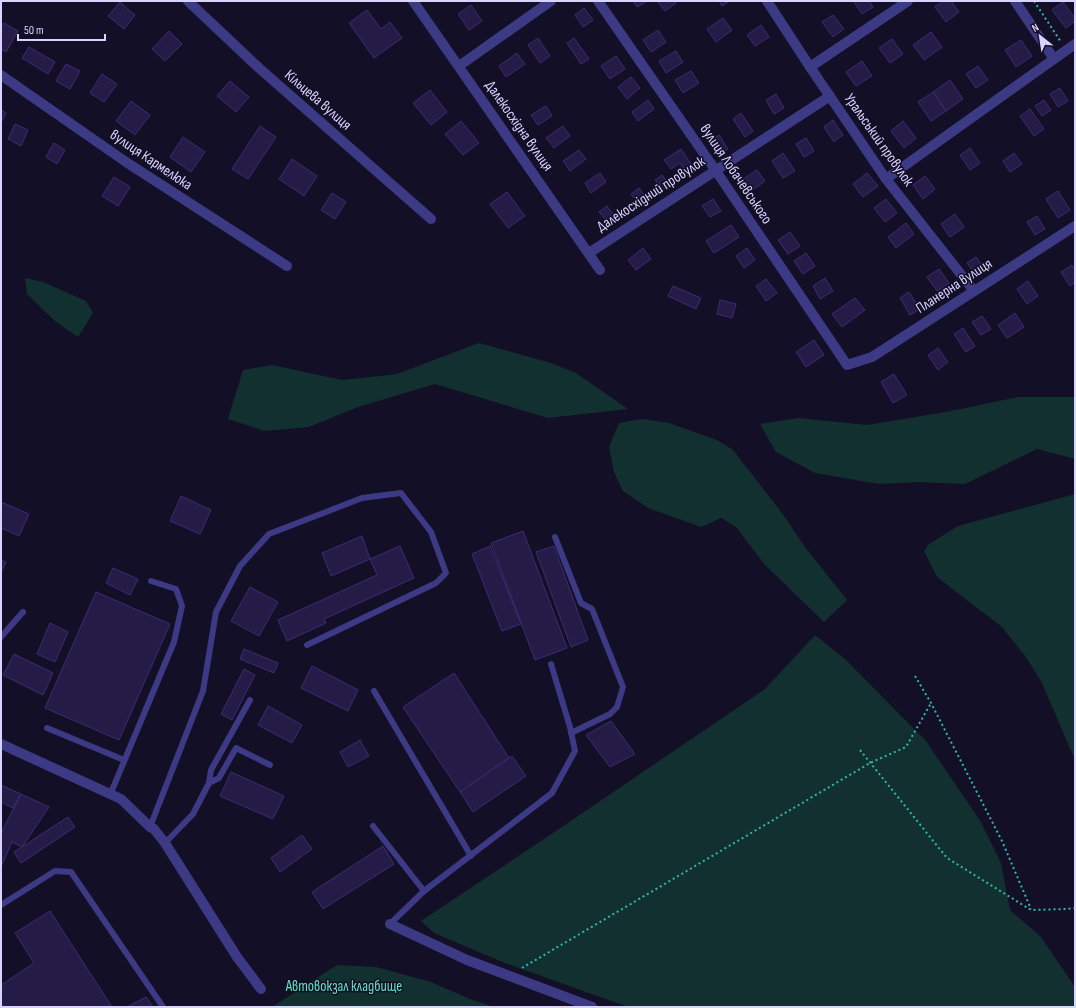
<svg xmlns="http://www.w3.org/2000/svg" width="1076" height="1008" viewBox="0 0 1076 1008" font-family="'Sofia Sans Condensed',sans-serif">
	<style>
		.green { fill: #12302f }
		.building { fill: #241b47; stroke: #3b2d73 }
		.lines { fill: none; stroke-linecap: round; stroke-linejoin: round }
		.path { stroke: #2fb8b0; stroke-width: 2; stroke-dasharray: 2 3; stroke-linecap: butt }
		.lane { stroke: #3d3a85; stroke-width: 6 }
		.street { stroke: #3d3a85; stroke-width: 10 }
		.labels { text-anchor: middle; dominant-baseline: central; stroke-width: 3; stroke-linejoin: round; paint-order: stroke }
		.street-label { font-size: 15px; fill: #d9d4ff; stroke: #130f26 }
		.park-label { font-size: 15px; fill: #5fe0c0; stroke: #130f26 }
	</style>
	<rect width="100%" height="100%" fill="#130f26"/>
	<g class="green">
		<polygon points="25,278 43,282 86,301 93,313 78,337 55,321 27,294"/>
		<polygon points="479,343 551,363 576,373 628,409 548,418 435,384 358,407 309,427 265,431 228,419 243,370 272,365 342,380 397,374"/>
		<polygon points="1018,397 1075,397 1075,459 1037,449 965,484 918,482 879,484 815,473 776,452 760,424 798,418 867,425 946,412"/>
		<polygon points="643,419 669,423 717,440 733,450 782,513 805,547 847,600 824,622 764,564 736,527 721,518 701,527 648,508 623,491 614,472 609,447 619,423"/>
		<polygon points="1075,494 1075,760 1041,681 1025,656 1002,627 937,577 924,551 929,544 958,526"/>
		<polygon points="815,635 845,659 926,741 981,822 1001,863 1010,910 1041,937 1075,987 1075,1007 628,1007 505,963 434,933 421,921 553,833 765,689"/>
		<polygon points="337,965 376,967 431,982 470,999 494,1007 272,1007"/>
	</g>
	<g class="building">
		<polygon points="633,1 646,1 646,2 637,7"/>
		<polygon points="657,1 674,1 676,3 665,11"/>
		<polygon points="719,1 730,1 722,6"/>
		<polygon points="855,1 869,1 873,7 862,14 854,2"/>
		<polygon points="943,1 951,1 959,12 946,22 935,7"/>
		<polygon points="120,2 135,15 124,29 108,16"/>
		<polygon points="1063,2 1075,18 1075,21 1066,28 1052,10"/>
		<polygon points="471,5 482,21 469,30 458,14"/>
		<polygon points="584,8 593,20 583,27 575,15"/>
		<polygon points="367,10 381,29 390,22 402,38 374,58 349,23"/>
		<polygon points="833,15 844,29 833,37 822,22"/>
		<polygon points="723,18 732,30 716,42 707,29"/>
		<polygon points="4,23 18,31 6,52 1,49 1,28"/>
		<polygon points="761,25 769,37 755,46 747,35"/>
		<polygon points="658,30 666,42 651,52 643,40"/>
		<polygon points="169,31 182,44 165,61 152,49"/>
		<polygon points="931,32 942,47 924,60 913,45"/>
		<polygon points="538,38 550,56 540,63 528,45"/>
		<polygon points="574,38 589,59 581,64 567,43"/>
		<polygon points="892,39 903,54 890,63 879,48"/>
		<polygon points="1021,40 1032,56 1016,67 1005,50"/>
		<polygon points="29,47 55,62 48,74 22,58"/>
		<polygon points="676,51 683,62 666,73 659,61"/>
		<polygon points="517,53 525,64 506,77 499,66"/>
		<polygon points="616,56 625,69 610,79 601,66"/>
		<polygon points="862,61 872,76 856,86 846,72"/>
		<polygon points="66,64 80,71 70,89 56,81"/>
		<polygon points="978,66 988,80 976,88 966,74"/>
		<polygon points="691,71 699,83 683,93 675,80"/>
		<polygon points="102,74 117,84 104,102 90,93"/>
		<polygon points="631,77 640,88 627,99 618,87"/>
		<polygon points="950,80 963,99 946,111 933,92"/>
		<polygon points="230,81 249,97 236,112 217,96"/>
		<polygon points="1060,88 1068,101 1058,107 1050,94"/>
		<polygon points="430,90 447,112 431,125 413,103"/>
		<polygon points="933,92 946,111 931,121 918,102"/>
		<polygon points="776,94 784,108 774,114 766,100"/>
		<polygon points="648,100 654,109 638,121 632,112"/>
		<polygon points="1044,100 1051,110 1042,116 1035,106"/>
		<polygon points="131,101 150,115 135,135 116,121"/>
		<polygon points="546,106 552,116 538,125 531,115"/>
		<polygon points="1030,109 1044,129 1034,136 1020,116"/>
		<polygon points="1,110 6,113 1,123"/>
		<polygon points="741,113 753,131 745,137 733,119"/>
		<polygon points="833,120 843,135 834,142 824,127"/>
		<polygon points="461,121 479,143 463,155 445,134"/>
		<polygon points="903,121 916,138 904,148 891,131"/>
		<polygon points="15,124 28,130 21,146 8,139"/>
		<polygon points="260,126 276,137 248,179 232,169"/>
		<polygon points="563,126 570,136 554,148 546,138"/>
		<polygon points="719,135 728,149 719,155 710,142"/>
		<polygon points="183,137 205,152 191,172 170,157"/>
		<polygon points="806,138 814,151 804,157 796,144"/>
		<polygon points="54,143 65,150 57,164 46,157"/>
		<polygon points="970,148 980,163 970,170 960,155"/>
		<polygon points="681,149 696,171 688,176 680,163 671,169 664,160"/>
		<polygon points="579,150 586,159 570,171 563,161"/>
		<polygon points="783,153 795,171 783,178 772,161"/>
		<polygon points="1014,153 1022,164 1010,172 1003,161"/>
		<polygon points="292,159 317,176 304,196 279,179"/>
		<polygon points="757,170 765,181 747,194 739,182"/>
		<polygon points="600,173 606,182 591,193 585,183"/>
		<polygon points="867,173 878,186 863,197 853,184"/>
		<polygon points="662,175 669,184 663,190 655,180"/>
		<polygon points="925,176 935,189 923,199 913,185"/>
		<polygon points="114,177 130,187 118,206 102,196"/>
		<polygon points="639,188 648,200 640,206 631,194"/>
		<polygon points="1058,191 1070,210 1058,218 1046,199"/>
		<polygon points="507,192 525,216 508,228 490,204"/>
		<polygon points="332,193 346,202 335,219 321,210"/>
		<polygon points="713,199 721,211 710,217 702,206"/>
		<polygon points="886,199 897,213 885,222 874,208"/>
		<polygon points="607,206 617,219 610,225 599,212"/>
		<polygon points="955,214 964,227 950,237 941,224"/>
		<polygon points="1037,216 1045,229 1035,235 1027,222"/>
		<polygon points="906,223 914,234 896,248 888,237"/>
		<polygon points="731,225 739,237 714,253 706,241"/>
		<polygon points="790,232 800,246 788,254 778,240"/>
		<polygon points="643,248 651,259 636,270 628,260"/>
		<polygon points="747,248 755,260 744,268 736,256"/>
		<polygon points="806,253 815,266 803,274 794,261"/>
		<polygon points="976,257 985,269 976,275 967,263"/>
		<polygon points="1072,265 1075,270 1075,282 1070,286 1061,272"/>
		<polygon points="939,269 949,283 937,291 927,277"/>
		<polygon points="825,278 833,291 820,299 813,286"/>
		<polygon points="766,279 777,293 766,301 756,286"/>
		<polygon points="1028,281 1038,296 1027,304 1017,289"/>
		<polygon points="673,286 701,298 696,309 668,296"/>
		<polygon points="909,292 920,309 910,315 900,298"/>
		<polygon points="855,298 865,310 842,327 832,314"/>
		<polygon points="720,300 736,304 732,318 717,314"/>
		<polygon points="1015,313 1024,327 1007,338 998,325"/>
		<polygon points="982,316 991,329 981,335 972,322"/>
		<polygon points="963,328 975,346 966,352 954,334"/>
		<polygon points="814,340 824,355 806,367 796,352"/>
		<polygon points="938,348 948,362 938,370 928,355"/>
		<polygon points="894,374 907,395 893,403 881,382"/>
		<polygon points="181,496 211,510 200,534 170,521"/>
		<polygon points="1,502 29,514 19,536 1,528"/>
		<polygon points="523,531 567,648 535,660 491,543"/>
		<polygon points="362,536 370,559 331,576 322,553"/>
		<polygon points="400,546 414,578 324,619 326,623 287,641 278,620 377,575 370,559"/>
		<polygon points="490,546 521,624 502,631 472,554"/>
		<polygon points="554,546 588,640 571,647 536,552"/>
		<polygon points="1,560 6,562 1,573"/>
		<polygon points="113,568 138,579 130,595 106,583"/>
		<polygon points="250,587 278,602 259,636 231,621"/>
		<polygon points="96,592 170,624 119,740 45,708"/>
		<polygon points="50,623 68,632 55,662 37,654"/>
		<polygon points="244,649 278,663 274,673 240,659"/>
		<polygon points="14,654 53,673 43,695 3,675"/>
		<polygon points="312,666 358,690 348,711 301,688"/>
		<polygon points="244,669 255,675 232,720 221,714"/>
		<polygon points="454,673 509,758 460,792 403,707"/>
		<polygon points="268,706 302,725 292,743 258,725"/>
		<polygon points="611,721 635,754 610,767 586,735"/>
		<polygon points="360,740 369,756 348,767 340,752"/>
		<polygon points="512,756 526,776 473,812 460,792"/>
		<polygon points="231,772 284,796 273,819 220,796"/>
		<polygon points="1,785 21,794 13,808 1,802"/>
		<polygon points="21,794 49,807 22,847 12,842 1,867 1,833"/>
		<polygon points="68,817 75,827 21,863 14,852"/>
		<polygon points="302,835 312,849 280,872 271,858"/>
		<polygon points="383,846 394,864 323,909 312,892"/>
		<polygon points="50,911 112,1007 1,1007 1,985 34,963 15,933"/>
		<polygon points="146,997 153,1007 127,1007"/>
	</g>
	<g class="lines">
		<g class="path">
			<polyline points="1034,1 1061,42"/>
			<polyline points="915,676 931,703 1002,841 1031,909"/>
			<polyline points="860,750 947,858 1031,910 1066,909 1075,908"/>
			<polyline points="522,968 870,763 906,747 931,703"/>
		</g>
		<g class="lane">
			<polyline points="555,537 581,603 592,609 623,687 617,707 610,714 571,733"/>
			<polyline points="1,637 23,612"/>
			<polyline points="374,691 471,856"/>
			<polyline points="47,728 124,760"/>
			<polyline points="209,783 219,778 236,748 270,765"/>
			<polyline points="110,795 174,642 182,606 176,589 151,581"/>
			<polyline points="373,826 424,891"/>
			<polyline points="150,827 203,691 216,612 240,566 269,534 362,498 401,493 431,532 446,573 436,583 307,645"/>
			<polyline points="165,843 193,814 209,783 211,770 250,700"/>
			<polyline points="1,905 55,871 71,872 163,1007"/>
			<polyline points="390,924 424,891 552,793 575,751 570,727 551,664"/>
		</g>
		<g class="street">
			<polyline points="188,1 259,68 431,219"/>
			<polyline points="413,1 600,270"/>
			<polyline points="598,1 716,171 847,365 872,357 1075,226"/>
			<polyline points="767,1 810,67 886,179 974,291"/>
			<polyline points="1015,1 1054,59"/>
			<polyline points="459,66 551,1"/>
			<polyline points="810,67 908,1"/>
			<polyline points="1,75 126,162 287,266"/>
			<polyline points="886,179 1075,44"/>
			<polyline points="589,253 830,96"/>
			<polyline points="1,744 121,799 150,827 154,829 165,843 237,957 261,989"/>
			<polyline points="390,924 467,960 592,1007"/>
		</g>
	</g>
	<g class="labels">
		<g class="street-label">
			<text transform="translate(318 100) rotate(41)">Кільцева вулиця</text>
			<text transform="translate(519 126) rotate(55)">Далекосхідна вулиця</text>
			<text transform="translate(879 140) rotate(55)">Уральський провулок</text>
			<text transform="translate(151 160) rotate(34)">вулиця Кармелюка</text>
			<text transform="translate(736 174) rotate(56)">вулиця Лобачевського</text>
			<text transform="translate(651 194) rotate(-33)">Далекосхідний провулок</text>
			<text transform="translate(954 286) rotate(-33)">Планерна вулиця</text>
		</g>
		<g class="park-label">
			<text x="344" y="986">Автовокзал кладбище</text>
		</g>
	</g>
	<rect width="1076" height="1008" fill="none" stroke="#d9d4ff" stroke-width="4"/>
	<g transform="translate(1040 36) rotate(330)" stroke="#130f26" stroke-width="3" paint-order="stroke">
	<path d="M0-3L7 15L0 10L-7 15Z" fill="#d9d4ff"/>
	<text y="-6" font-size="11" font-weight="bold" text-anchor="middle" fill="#d9d4ff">N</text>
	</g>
	<path d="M18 34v6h87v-6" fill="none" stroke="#d9d4ff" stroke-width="2"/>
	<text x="24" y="34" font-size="12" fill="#d9d4ff" stroke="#130f26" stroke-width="3" paint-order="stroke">50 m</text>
</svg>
